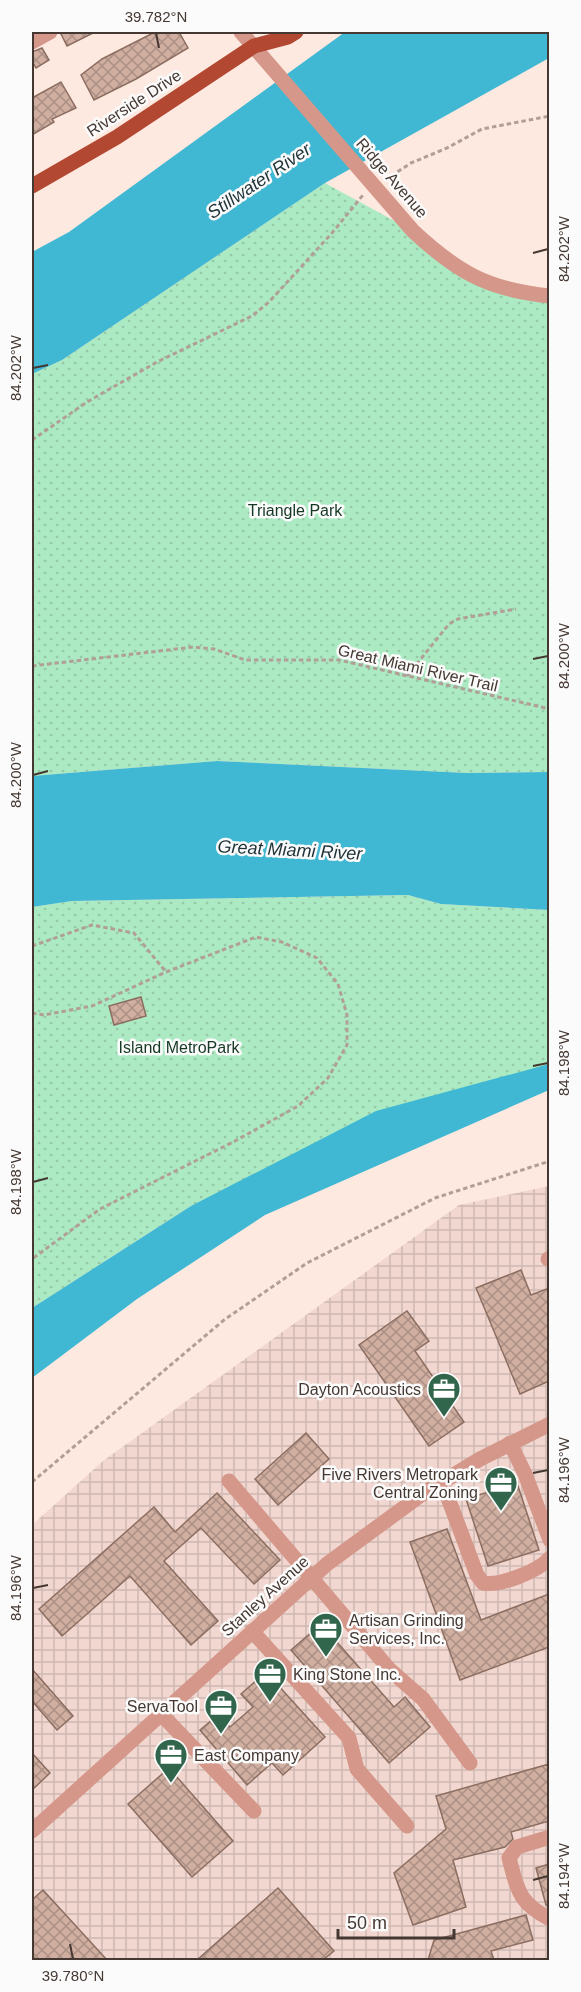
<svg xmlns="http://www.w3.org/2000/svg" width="581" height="1992" viewBox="0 0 581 1992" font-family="Helvetica,sans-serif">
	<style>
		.industrial { fill: url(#industrial-grid) }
		.park { fill: url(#park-dots) }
		.water { fill: #41b8d3 }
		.building { fill: url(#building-cross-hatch); stroke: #8c6e61; stroke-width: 1.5 }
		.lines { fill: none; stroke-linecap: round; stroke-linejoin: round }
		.path { stroke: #b19f97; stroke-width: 3; stroke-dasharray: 4.5 3; stroke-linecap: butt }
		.minor { stroke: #d49789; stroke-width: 15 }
		.major { stroke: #b34832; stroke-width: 15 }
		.ticks { fill: none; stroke: #453832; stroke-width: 2 }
		.labels { text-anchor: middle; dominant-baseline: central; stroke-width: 5; stroke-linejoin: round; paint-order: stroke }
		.street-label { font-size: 16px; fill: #453832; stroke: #fbfbfb }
		.park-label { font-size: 16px; fill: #153925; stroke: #fbfbfb }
		.poi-label { font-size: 16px; fill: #453832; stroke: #fbfbfb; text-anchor: end }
		.water-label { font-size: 18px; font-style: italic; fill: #1e3238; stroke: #fbfbfb }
		.neatline { fill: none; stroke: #453832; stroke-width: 2 }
		.ticks-label { font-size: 15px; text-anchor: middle; fill: #453832 }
	</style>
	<defs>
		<pattern id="industrial-grid" width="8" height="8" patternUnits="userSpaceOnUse" patternTransform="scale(1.5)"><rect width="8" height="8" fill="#f1d7d0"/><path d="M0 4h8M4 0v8" fill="none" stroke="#d0b9b3"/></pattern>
		<pattern id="park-dots" width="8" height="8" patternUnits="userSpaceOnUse" patternTransform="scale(1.5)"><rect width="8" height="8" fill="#aceac3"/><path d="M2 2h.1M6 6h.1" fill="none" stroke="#95c9a8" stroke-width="1.8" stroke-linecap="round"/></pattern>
		<pattern id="building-cross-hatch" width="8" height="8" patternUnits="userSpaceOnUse" patternTransform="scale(1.5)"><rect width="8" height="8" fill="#d0afa1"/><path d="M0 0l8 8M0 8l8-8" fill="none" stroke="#ab8f84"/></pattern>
	</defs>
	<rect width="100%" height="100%" fill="#fee9e0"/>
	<polygon class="industrial" points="549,1186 549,1960 32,1960 32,1525 103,1461 459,1205"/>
	<g class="park">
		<polygon points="325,183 413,231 456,268 549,296 549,772 467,773 217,761 32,776 32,374 62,360"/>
		<polygon points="408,895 441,904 549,910 549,1064 509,1077 191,1206 32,1308 32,907 72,901"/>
	</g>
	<g class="water">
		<polygon points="345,32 549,32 549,58 325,183 62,360 32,374 32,252 69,232"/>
		<polygon points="217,761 467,773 549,772 549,910 441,904 408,895 72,901 32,907 32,776"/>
		<polygon points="549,1064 549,1090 265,1215 137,1299 32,1378 32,1308 191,1206 376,1111"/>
	</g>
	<g class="building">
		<polygon points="60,32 95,32 67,46"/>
		<polygon points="155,32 179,32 188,48 136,79 94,100 81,75 102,59"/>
		<polygon points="42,48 49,60 36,68 32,61 32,52"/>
		<polygon points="61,82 76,108 52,119 54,122 32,135 32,98"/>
		<polygon points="141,997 146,1016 114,1025 109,1006"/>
		<polygon points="521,1270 531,1295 549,1288 549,1381 520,1394 476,1288"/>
		<polygon points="407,1311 429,1341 415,1351 464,1422 429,1446 359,1345"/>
		<polygon points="306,1433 329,1459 278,1505 255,1479"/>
		<polygon points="517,1483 539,1550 488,1566 466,1499"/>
		<polygon points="217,1493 280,1560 254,1584 201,1528 164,1561 218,1621 191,1645 130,1576 62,1636 39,1609 154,1507 175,1532"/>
		<polygon points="447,1529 481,1620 549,1594 549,1647 460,1680 410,1542"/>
		<polygon points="321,1624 394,1707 405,1697 430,1727 389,1763 291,1650"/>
		<polygon points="32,1669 73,1716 57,1730 32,1701"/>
		<polygon points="266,1672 325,1737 283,1775 272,1763 247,1785 200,1730 219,1714 230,1727 253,1707 241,1694"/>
		<polygon points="32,1753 50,1773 32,1790"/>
		<polygon points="549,1764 549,1821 511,1832 513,1839 505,1847 453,1860 466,1907 413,1925 394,1873 446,1829 436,1796"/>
		<polygon points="169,1768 233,1841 192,1877 128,1804"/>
		<polygon points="549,1864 549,1905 546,1905 536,1868"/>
		<polygon points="278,1888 334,1951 323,1960 197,1960"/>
		<polygon points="43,1890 107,1960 32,1960 32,1900"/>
		<polygon points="526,1915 533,1940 491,1951 494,1960 428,1960 434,1940"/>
	</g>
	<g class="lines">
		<g class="path">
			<polyline points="385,180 411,163 447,148 482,129 550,116"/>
			<polyline points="32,440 87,402 157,362 252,316 269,302 332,233 363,195"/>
			<polyline points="32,666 193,647 214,649 245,660 339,660 550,709"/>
			<polyline points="407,676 449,624 458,619 516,609"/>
			<polyline points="32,946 92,925 134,933 166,972"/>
			<polyline points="32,1013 44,1015 92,1006 166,972 256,937 282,942 317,958 338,984 347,1015 347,1045 328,1078 298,1106 235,1141 100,1209 32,1259"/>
			<polyline points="32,1482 224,1320 307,1263 435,1198 550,1161"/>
		</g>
		<g class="minor">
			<path d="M241 32 413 231C457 272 488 290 550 296"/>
			<polyline points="32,42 50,32"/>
			<polyline points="548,1259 550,1259"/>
			<polyline points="510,1443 525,1474 550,1540"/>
			<polyline points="229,1481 390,1670 423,1699 470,1763"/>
			<path d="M442 1482 477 1575 483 1583C500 1586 537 1572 550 1558"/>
			<polyline points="252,1631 349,1738 357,1769 407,1826"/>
			<polyline points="162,1715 254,1811"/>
			<polyline points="32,1831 327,1564 421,1495 480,1459 550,1424"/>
			<path d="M550 1837 517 1847 509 1858C518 1891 518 1902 550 1919"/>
		</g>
		<polyline class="major" points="32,186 117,137 254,46 288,37 296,32"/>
	</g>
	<path class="ticks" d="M156 33 159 48M533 253 548 249M33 368 48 365M533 659 548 656M33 775 48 771M533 1066 548 1063M33 1182 48 1178M533 1473 548 1470M33 1588 48 1585M533 1880 548 1876M70 1944 73 1959"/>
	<defs>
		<g id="office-pin" transform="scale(1.725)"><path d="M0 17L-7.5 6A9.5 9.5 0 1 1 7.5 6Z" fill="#31664c" stroke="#fbfbfb"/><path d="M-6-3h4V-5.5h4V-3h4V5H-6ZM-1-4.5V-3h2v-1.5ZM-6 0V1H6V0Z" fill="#fff"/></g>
	</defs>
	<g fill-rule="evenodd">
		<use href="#office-pin" x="444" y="1389"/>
		<use href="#office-pin" x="501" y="1483"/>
		<use href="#office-pin" x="326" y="1629"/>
		<use href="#office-pin" x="270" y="1674"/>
		<use href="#office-pin" x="221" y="1706"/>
		<use href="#office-pin" x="171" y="1755"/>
	</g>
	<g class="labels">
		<g class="street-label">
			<text transform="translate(134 103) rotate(-33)">Riverside Drive</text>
			<text transform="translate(392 178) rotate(49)">Ridge Avenue</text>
			<text transform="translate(418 668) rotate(13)">Great Miami River Trail</text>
			<text transform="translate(265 1596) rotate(-42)">Stanley Avenue</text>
		</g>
		<g class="park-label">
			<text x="295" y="510">Triangle Park</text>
			<text x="179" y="1047">Island MetroPark</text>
		</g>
		<g class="poi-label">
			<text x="421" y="1389">Dayton Acoustics</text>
			<text x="478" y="1474">Five Rivers Metropark<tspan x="478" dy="18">Central Zoning</tspan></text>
			<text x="349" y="1620" text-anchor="start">Artisan Grinding<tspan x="349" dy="18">Services, Inc.</tspan></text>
			<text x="293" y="1674" text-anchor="start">King Stone Inc.</text>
			<text x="198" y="1706">ServaTool</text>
			<text x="194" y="1755" text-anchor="start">East Company</text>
		</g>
		<g class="water-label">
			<text transform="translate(259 181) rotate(-34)">Stillwater River</text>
			<text transform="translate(290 850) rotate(3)">Great Miami River</text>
		</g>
	</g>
	<rect width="581" height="1992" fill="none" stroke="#fbfbfb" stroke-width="66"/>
	<path d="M338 1929v9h116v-9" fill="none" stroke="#453832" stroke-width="3"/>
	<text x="347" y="1929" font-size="18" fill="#453832" stroke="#fbfbfb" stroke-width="4.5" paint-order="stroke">50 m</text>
	<rect x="33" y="33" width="515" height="1926" class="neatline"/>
	<g class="ticks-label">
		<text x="156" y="22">39.782°N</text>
		<text transform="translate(564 249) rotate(-90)" y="5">84.202°W</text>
		<text transform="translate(16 368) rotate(-90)" y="5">84.202°W</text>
		<text transform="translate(564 656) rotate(-90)" y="5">84.200°W</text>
		<text transform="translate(16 775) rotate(-90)" y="5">84.200°W</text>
		<text transform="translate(564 1063) rotate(-90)" y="5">84.198°W</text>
		<text transform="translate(16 1182) rotate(-90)" y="5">84.198°W</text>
		<text transform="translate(564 1470) rotate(-90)" y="5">84.196°W</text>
		<text transform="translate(16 1588) rotate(-90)" y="5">84.196°W</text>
		<text transform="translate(564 1876) rotate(-90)" y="5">84.194°W</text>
		<text x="73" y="1981">39.780°N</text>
	</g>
</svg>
